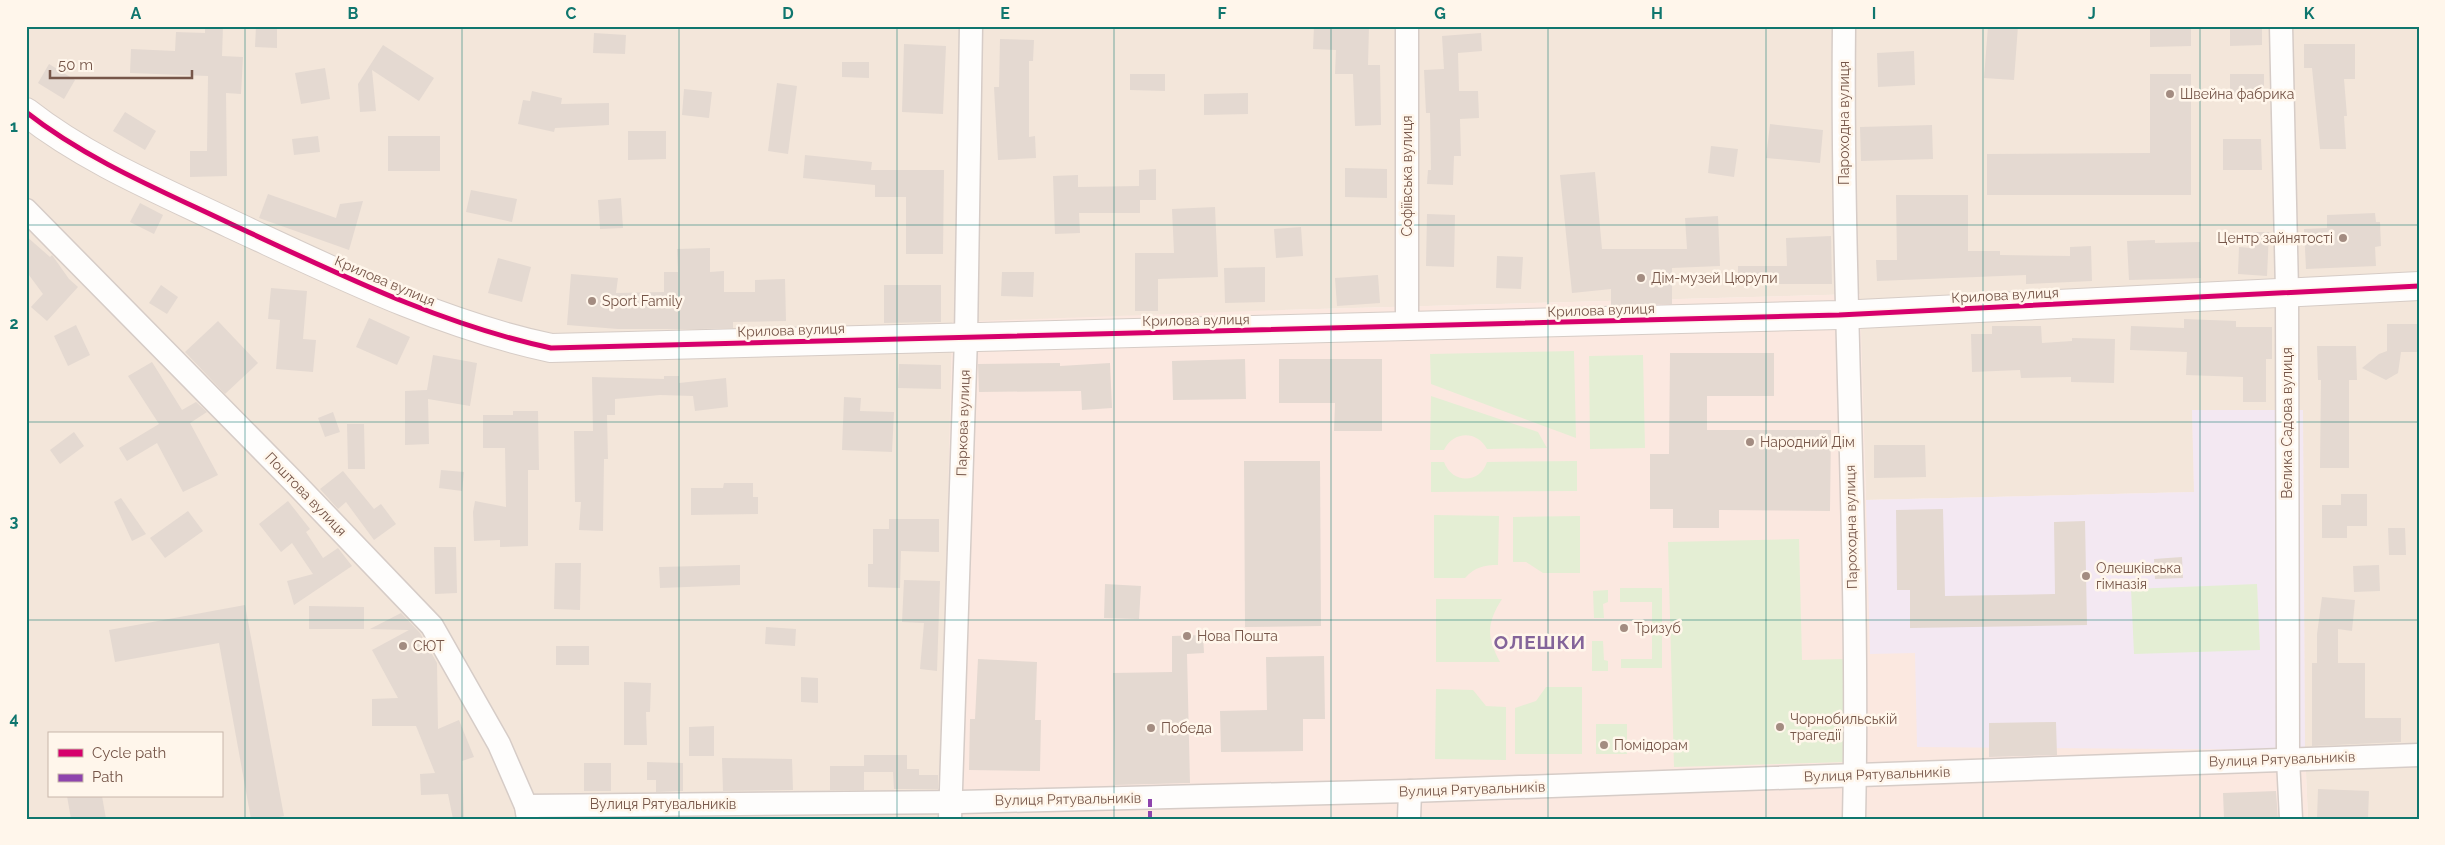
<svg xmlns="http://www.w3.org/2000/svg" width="2445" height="845" viewBox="0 0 2445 845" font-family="Raleway,sans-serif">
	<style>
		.residential { fill: #f3e6da; fill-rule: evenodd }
		.commercial { fill: #fbe8e0 }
		.education { fill: #f3e8f2 }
		.green { fill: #e4eed4 }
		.building { fill: #e4d9d1 }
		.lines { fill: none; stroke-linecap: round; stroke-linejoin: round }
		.street-casing { stroke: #d6ccc7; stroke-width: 25 }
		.secondary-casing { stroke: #d6ccc6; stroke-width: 30 }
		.street { stroke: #fefdfc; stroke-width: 22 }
		.secondary { stroke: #fefdfc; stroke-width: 28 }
		.quiet { stroke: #8e44ad; stroke-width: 4; stroke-dasharray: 8 4; stroke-linecap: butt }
		.cycleway-casing { stroke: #fff6eb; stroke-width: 8 }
		.cycleway { stroke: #d6006c; stroke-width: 5 }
		.grid { fill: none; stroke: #0f766e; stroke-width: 1; stroke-opacity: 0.55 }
		.poi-dot { fill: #a38c81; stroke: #fff6eb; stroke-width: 2 }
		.labels { text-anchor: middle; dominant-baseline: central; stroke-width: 5; stroke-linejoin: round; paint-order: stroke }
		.poi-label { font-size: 14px; fill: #765649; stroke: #fff6eb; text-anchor: start }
		.street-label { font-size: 14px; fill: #765649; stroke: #fff6eb }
		.district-label { font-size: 19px; font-weight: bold; letter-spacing: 1px; fill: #84649a; stroke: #fff6eb }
		.neatline { fill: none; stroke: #0f766e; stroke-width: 2 }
		.grid-label { font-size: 16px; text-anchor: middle; font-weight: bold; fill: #0f766e }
	</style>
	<rect width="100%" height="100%" fill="#f7f1ea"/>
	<path class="residential" d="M26 26H2419V819H2308L2305 750 2194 492 1866 500 1859 294 1282 310 943 796 941 819H26ZM49 734H221V796H49Z"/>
	<polygon class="commercial" points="1860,294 1866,500 2194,492 2192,410 2303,410 2305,750 2308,819 941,819 952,322 1282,310"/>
	<polygon class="education" points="2192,410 2303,410 2305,750 1917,747 1915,653 1870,654 1866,500 2194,492"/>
	<g class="green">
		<polygon points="1574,351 1576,438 1431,384 1430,354"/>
		<polygon points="1643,355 1645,448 1590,449 1589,356"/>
		<path d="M1431 396 1538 432 1547 448 1487 449C1477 430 1453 431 1444 450H1430Z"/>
		<path d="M1577 461V491L1431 492V462H1444C1452 484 1480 484 1487 462Z"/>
		<path d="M1434 515 1499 516 1498 565C1484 565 1475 567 1465 578H1434Z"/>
		<polygon points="1580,516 1580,573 1543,573 1526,562 1513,562 1513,517"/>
		<polygon points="1799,539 1802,660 1845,659 1848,762 1674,767 1668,542"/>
		<polygon points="2257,584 2260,650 2134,654 2131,589"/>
		<polygon points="1620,588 1662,588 1662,668 1621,668 1621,659 1652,659 1652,602 1620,602"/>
		<polygon points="1608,590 1608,602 1603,604 1604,618 1594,618 1593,591"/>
		<path d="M1502 599C1486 624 1487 637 1500 662H1436V599Z"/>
		<polygon points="1592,641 1603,641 1604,660 1608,661 1608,671 1592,671"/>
		<polygon points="1546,687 1582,687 1582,754 1515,754 1515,708 1536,701"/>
		<polygon points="1436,689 1473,690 1486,706 1506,707 1506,760 1435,759"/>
		<rect x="1596" y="724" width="31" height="30"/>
	</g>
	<g class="building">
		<polygon points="205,26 223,26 222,56 243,57 241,94 226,93 227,176 190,177 190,151 207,151 208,76 130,73 131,49 175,51 176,32 205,33"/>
		<polygon points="256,26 277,26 277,48 255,47"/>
		<polygon points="1314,26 1369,26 1368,65 1380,65 1381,125 1355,126 1353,74 1335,74 1336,50 1313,49"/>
		<polygon points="1988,26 2018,26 2014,80 1984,78"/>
		<polygon points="2150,26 2191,26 2191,46 2150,47"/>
		<polygon points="2230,26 2262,26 2262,45 2230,46"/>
		<polygon points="594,33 626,35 625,54 593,53"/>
		<polygon points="1481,33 1482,51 1458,53 1459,91 1478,91 1479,118 1460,119 1461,156 1454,156 1453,185 1427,184 1428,170 1431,170 1430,113 1426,113 1424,70 1444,69 1442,36"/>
		<polygon points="1000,39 1034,40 1033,61 1029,61 1029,137 1035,136 1036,158 998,160 994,87 999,87"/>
		<polygon points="904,44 946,46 943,114 902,112"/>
		<polygon points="2304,44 2355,44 2355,79 2344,79 2347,116 2344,116 2346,149 2320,149 2312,68 2304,68"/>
		<polygon points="383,45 434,78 419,101 372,70 376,111 360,112 358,84"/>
		<polygon points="1914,51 1915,85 1878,87 1877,53"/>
		<polygon points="842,62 869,62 869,78 842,77"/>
		<polygon points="49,64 75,80 64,99 38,83"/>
		<polygon points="325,68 330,99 301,104 295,73"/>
		<polygon points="1130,74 1165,74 1165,91 1130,90"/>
		<polygon points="2150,74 2191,74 2191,195 1987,195 1987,154 2150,153"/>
		<rect x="2230" y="74" width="34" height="22"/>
		<polygon points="777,83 797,86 788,154 768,151"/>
		<polygon points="684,89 712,92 709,118 682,115"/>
		<polygon points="532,91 562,98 561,104 609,103 609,125 555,128 554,132 518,124 523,100 530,101"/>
		<polygon points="1248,93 1248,114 1204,115 1204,94"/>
		<polygon points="125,112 156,131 145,150 113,131"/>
		<polygon points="1770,124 1823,130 1820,163 1766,158"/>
		<polygon points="1932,125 1933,159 1861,161 1860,127"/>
		<polygon points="628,131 666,131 666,159 628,160"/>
		<polygon points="318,136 320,152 294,155 292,139"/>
		<rect x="388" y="136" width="52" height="35"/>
		<polygon points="2223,139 2261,139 2262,170 2223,170"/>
		<polygon points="1711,146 1738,149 1734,177 1708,173"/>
		<polygon points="805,155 872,162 871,170 944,170 943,254 906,254 906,197 875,197 875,185 803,178"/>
		<polygon points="1345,168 1387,169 1387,198 1345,197"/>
		<polygon points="1156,169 1156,200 1140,200 1140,213 1079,213 1080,233 1055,234 1053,176 1078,175 1078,187 1139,186 1139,170"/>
		<polygon points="1595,172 1602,249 1687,249 1685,218 1718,216 1720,266 1672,268 1672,304 1611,305 1611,289 1572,293 1560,175"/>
		<polygon points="471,190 517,199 512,222 466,212"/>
		<polygon points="268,194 336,218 340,204 363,201 349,250 259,218"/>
		<polygon points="1896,195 1968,195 1968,251 2000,251 2000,255 2070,256 2070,247 2091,246 2092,281 2026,284 2026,275 1877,281 1876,260 1897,260"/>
		<polygon points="621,198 623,228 600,229 598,200"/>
		<polygon points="140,203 163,215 154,234 130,222"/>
		<polygon points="1215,207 1218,277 1158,279 1158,311 1135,311 1135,253 1174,253 1172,209"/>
		<polygon points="2375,213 2376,222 2380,222 2381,246 2375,247 2376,266 2306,269 2304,229 2327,228 2327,215"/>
		<polygon points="1427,214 1455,215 1454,267 1426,266"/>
		<polygon points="1301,227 1303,256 1276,258 1274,229"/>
		<polygon points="2253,232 2269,232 2267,276 2238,274 2239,247 2252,248"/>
		<polygon points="26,236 50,257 52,255 69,279 78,287 47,321 31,307 43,294 26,271"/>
		<polygon points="1831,236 1832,284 1738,284 1738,266 1787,266 1786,238"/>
		<polygon points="2155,240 2155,243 2200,242 2201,278 2129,280 2127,241"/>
		<polygon points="710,248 710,272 724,271 724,292 755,292 755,280 785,279 786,321 733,322 733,328 700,329 618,329 567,325 571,274 618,278 616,293 664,292 664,272 678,272 677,249"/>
		<polygon points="1497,256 1523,257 1521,289 1496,288"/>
		<polygon points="498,258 531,267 522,302 488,293"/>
		<polygon points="1265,267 1265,302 1225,303 1224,268"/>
		<polygon points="1002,272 1034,272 1033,297 1001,296"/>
		<polygon points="1378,275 1380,303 1337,306 1335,278"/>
		<polygon points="161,285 178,297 167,314 149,303"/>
		<polygon points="884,285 941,285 941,322 884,323"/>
		<polygon points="271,288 307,291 303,339 316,340 313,372 276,369 280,320 268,319"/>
		<polygon points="369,318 410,337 397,365 356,347"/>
		<polygon points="2184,319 2236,321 2236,327 2272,327 2272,359 2266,359 2266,402 2243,402 2243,377 2186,375 2187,352 2130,350 2131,326 2184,328"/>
		<polygon points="218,321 258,363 225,394 185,352"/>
		<polygon points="2387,324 2419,324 2419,352 2401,352 2398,373 2386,380 2362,368 2379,354 2387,351"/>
		<polygon points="76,325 90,355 68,366 54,336"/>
		<polygon points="1992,326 2041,326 2042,343 2072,341 2072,338 2115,339 2114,383 2071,382 2071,377 2021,378 2020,370 1972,372 1971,334 1992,334"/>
		<polygon points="2317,346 2356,346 2357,380 2349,380 2349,468 2320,468 2321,380 2318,380"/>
		<polygon points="1670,353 1774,353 1774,396 1707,396 1707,430 1831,430 1830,511 1719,510 1719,528 1673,528 1673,509 1650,509 1650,454 1669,454"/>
		<polygon points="433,355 477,363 470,406 428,399 429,444 405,445 405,391 427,390"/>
		<polygon points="1245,359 1246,399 1173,400 1172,361"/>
		<polygon points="1279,359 1382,359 1382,431 1334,431 1335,403 1279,403"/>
		<polygon points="152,362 182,410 196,402 207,412 190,423 218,475 183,492 157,443 127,461 119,448 159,424 128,376"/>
		<polygon points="1060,363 1060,366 1110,363 1112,408 1082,410 1081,391 979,392 978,364"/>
		<polygon points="899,364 941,365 941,389 898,388"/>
		<polygon points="664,376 679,376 679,383 726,378 728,407 695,411 693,396 660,395 615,399 615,415 607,415 608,459 604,459 603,531 579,530 581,502 575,502 574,431 593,431 592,377 664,379"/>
		<polygon points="844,397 861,398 860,411 894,412 892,452 842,450"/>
		<polygon points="513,411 538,411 539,470 528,470 528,546 500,547 500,540 474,541 473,512 475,501 506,507 505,448 483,448 483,415 513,415"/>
		<polygon points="333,412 340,432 325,437 318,418"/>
		<polygon points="347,424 364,424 365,469 348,469"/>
		<polygon points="74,432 84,446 60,464 50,450"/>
		<polygon points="1874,445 1925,445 1926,477 1874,478"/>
		<polygon points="1244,461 1320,461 1321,626 1245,627"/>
		<polygon points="441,470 464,472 462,491 439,488"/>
		<polygon points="343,471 374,509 381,504 396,524 374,540 346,502 338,509 320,489"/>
		<polygon points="724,483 753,483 753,497 758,497 758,514 691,515 691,488 723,488"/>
		<polygon points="2341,494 2367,494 2367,526 2347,526 2347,538 2322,538 2322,505 2341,505"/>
		<polygon points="121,498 146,534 132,541 114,502"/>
		<polygon points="288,501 310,529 306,532 323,558 338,548 352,566 294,605 287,581 313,574 292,543 281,552 259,524"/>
		<polygon points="1943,509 1945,596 2055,594 2054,522 2085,521 2087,625 1910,628 1910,590 1897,590 1896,510"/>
		<polygon points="188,511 203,531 165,558 150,538"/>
		<polygon points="889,519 939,519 939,552 901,551 900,588 868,587 868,564 873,564 873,529 889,529"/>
		<polygon points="2388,528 2405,528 2406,555 2389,555"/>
		<polygon points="434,547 456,547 457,593 435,594"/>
		<polygon points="2182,557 2183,578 2155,579 2154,559"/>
		<polygon points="555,563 581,563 580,610 554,609"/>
		<polygon points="740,565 740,585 660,588 659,567"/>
		<polygon points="2379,565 2380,591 2354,592 2353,566"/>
		<polygon points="904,580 940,581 937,671 920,669 924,623 902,622"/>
		<polygon points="1105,584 1141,586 1139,619 1104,618"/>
		<polygon points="2322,597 2355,600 2352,631 2338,629 2338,663 2365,663 2365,718 2401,718 2401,742 2312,746 2312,663 2317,663 2317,634"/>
		<polygon points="245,605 284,816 268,819 251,819 219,643 115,662 109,630"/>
		<polygon points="309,606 364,607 364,629 309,629"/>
		<polygon points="401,613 420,633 437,663 438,729 459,720 474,757 462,761 464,819 453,819 448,794 421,795 420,774 435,773 416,726 372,726 372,699 398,698 372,650 409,630 370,629"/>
		<polygon points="766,627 796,629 795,646 765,644"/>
		<polygon points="1203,635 1204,653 1187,654 1190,783 1115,785 1113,673 1172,672 1172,636"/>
		<rect x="556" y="646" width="33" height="19"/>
		<polygon points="1324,656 1325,719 1303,719 1303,751 1221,752 1220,711 1267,710 1266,657"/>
		<polygon points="978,659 1037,662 1035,720 1041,720 1040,771 969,770 970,719 975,719"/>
		<polygon points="801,677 818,678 818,703 801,702"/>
		<polygon points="624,682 651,683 650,712 646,712 647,745 624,745"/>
		<polygon points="2056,722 2057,755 1989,757 1989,723"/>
		<polygon points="714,726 714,756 689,756 689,727"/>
		<polygon points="864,755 907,755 907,769 919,769 919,775 938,775 938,789 894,789 893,772 864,772 864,790 830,790 830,766 864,766"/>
		<polygon points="722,758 792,759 793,790 723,791"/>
		<polygon points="647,762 683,763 683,791 656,792 656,780 647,780"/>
		<rect x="584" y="763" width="27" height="28"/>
		<polygon points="2318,789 2369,791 2368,819 2317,819"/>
		<polygon points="2276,791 2278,819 2224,819 2223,793"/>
		<polygon points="67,796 102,796 106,819 71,819"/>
	</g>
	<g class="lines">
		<g class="street-casing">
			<g id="street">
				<path d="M1844 26C1841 290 1860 555 1854 819"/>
				<polyline points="2281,26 2287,291 2288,759 2291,819"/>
				<polyline points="26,210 293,481 432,626 499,744 526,806 528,819"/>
				<polyline points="1407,327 1407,26"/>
				<polyline points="526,806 960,802 1410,791 2419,755"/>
				<polyline points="950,819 966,337 971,26"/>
				<polyline points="1409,819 1410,791"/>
			</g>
		</g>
		<g class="secondary-casing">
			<path id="secondary" d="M26 112C87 160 162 191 231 224 335 272 438 324 551 348L1839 315 2419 286"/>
		</g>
		<use href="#street" class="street"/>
		<use href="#secondary" class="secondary"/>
		<polyline class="quiet" points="1150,819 1150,797"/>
		<g class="cycleway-casing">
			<path id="cycleway" d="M26 112C87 160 162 191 231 224 335 272 438 324 551 348L1839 315 2419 286"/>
		</g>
		<use href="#cycleway" class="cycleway"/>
	</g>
	<path class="grid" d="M245 26V819M462 26V819M679 26V819M897 26V819M1114 26V819M1331 26V819M1548 26V819M1766 26V819M1983 26V819M2200 26V819M26 225H2419M26 422H2419M26 620H2419"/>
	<g class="poi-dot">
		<circle cx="2170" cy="94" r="5"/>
		<circle cx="2343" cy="238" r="5"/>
		<circle cx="1641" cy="278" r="5"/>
		<circle cx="592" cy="301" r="5"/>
		<circle cx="1750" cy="442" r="5"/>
		<circle cx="2086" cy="576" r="5"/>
		<circle cx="1624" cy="628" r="5"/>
		<circle cx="1187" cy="636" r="5"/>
		<circle cx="403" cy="646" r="5"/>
		<circle cx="1780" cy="727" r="5"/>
		<circle cx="1151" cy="728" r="5"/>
		<circle cx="1604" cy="745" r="5"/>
	</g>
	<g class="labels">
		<g class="poi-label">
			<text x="2180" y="94">Швейна фабрика</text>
			<text x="2333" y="238" text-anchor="end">Центр зайнятості</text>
			<text x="1651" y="278">Дім-музей Цюрупи</text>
			<text x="602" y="301">Sport Family</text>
			<text x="1760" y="442">Народний Дім</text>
			<text x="2096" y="568">Олешківська<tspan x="2096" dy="16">гімназія</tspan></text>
			<text x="1634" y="628">Тризуб</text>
			<text x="1197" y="636">Нова Пошта</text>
			<text x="413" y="646">СЮТ</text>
			<text x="1790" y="719">Чорнобильській<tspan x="1790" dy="16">трагедії</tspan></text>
			<text x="1161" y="728">Победа</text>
			<text x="1614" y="745">Помідорам</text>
		</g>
		<g class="street-label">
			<text transform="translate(1844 123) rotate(-90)">Пароходна вулиця</text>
			<text transform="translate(1407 176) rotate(-90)">Софіївська вулиця</text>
			<text transform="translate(385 281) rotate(23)">Крилова вулиця</text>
			<text transform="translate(2005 295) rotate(-3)">Крилова вулиця</text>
			<text transform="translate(1601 310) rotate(-2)">Крилова вулиця</text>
			<text transform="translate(1196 320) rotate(-1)">Крилова вулиця</text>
			<text transform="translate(791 330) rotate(-2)">Крилова вулиця</text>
			<text transform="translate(963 423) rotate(-88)">Паркова вулиця</text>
			<text transform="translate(2287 423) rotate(-90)">Велика Садова вулиця</text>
			<text transform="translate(306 494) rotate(46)">Поштова вулиця</text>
			<text transform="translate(1851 527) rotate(-91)">Пароходна вулиця</text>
			<text transform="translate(2282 759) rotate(-2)">Вулиця Рятувальників</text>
			<text transform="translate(1877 774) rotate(-2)">Вулиця Рятувальників</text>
			<text transform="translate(1472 789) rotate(-2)">Вулиця Рятувальників</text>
			<text transform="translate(1068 799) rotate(-1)">Вулиця Рятувальників</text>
			<text x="663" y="804">Вулиця Рятувальників</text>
		</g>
		<g class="district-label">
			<text x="1540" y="642">ОЛЕШКИ</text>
		</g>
	</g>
	<rect width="2445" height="845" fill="none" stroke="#fff6eb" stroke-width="55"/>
	<rect x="48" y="732" width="175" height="65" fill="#fff6eb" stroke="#c8b6aa"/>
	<rect x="58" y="749" width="25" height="8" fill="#d6006c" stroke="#c8b6aa"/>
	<text x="92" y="758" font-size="15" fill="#765649">Cycle path</text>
	<rect x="58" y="774" width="25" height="8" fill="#8e44ad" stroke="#c8b6aa"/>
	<text x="92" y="782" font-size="15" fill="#765649">Path</text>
	<path d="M50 70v8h142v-8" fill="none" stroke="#765649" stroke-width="2.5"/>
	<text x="58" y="70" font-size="15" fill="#765649" stroke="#fff6eb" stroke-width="4" paint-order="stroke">50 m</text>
	<rect x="28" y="28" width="2390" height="790" class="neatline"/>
	<g class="grid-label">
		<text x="136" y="19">A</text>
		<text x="353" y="19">B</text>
		<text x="571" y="19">C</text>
		<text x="788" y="19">D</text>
		<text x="1005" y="19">E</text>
		<text x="1222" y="19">F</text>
		<text x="1440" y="19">G</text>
		<text x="1657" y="19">H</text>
		<text x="1874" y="19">I</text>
		<text x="2092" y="19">J</text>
		<text x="2309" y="19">K</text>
		<text x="14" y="132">1</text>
		<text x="14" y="329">2</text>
		<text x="14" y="527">3</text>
		<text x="14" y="724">4</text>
	</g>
</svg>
